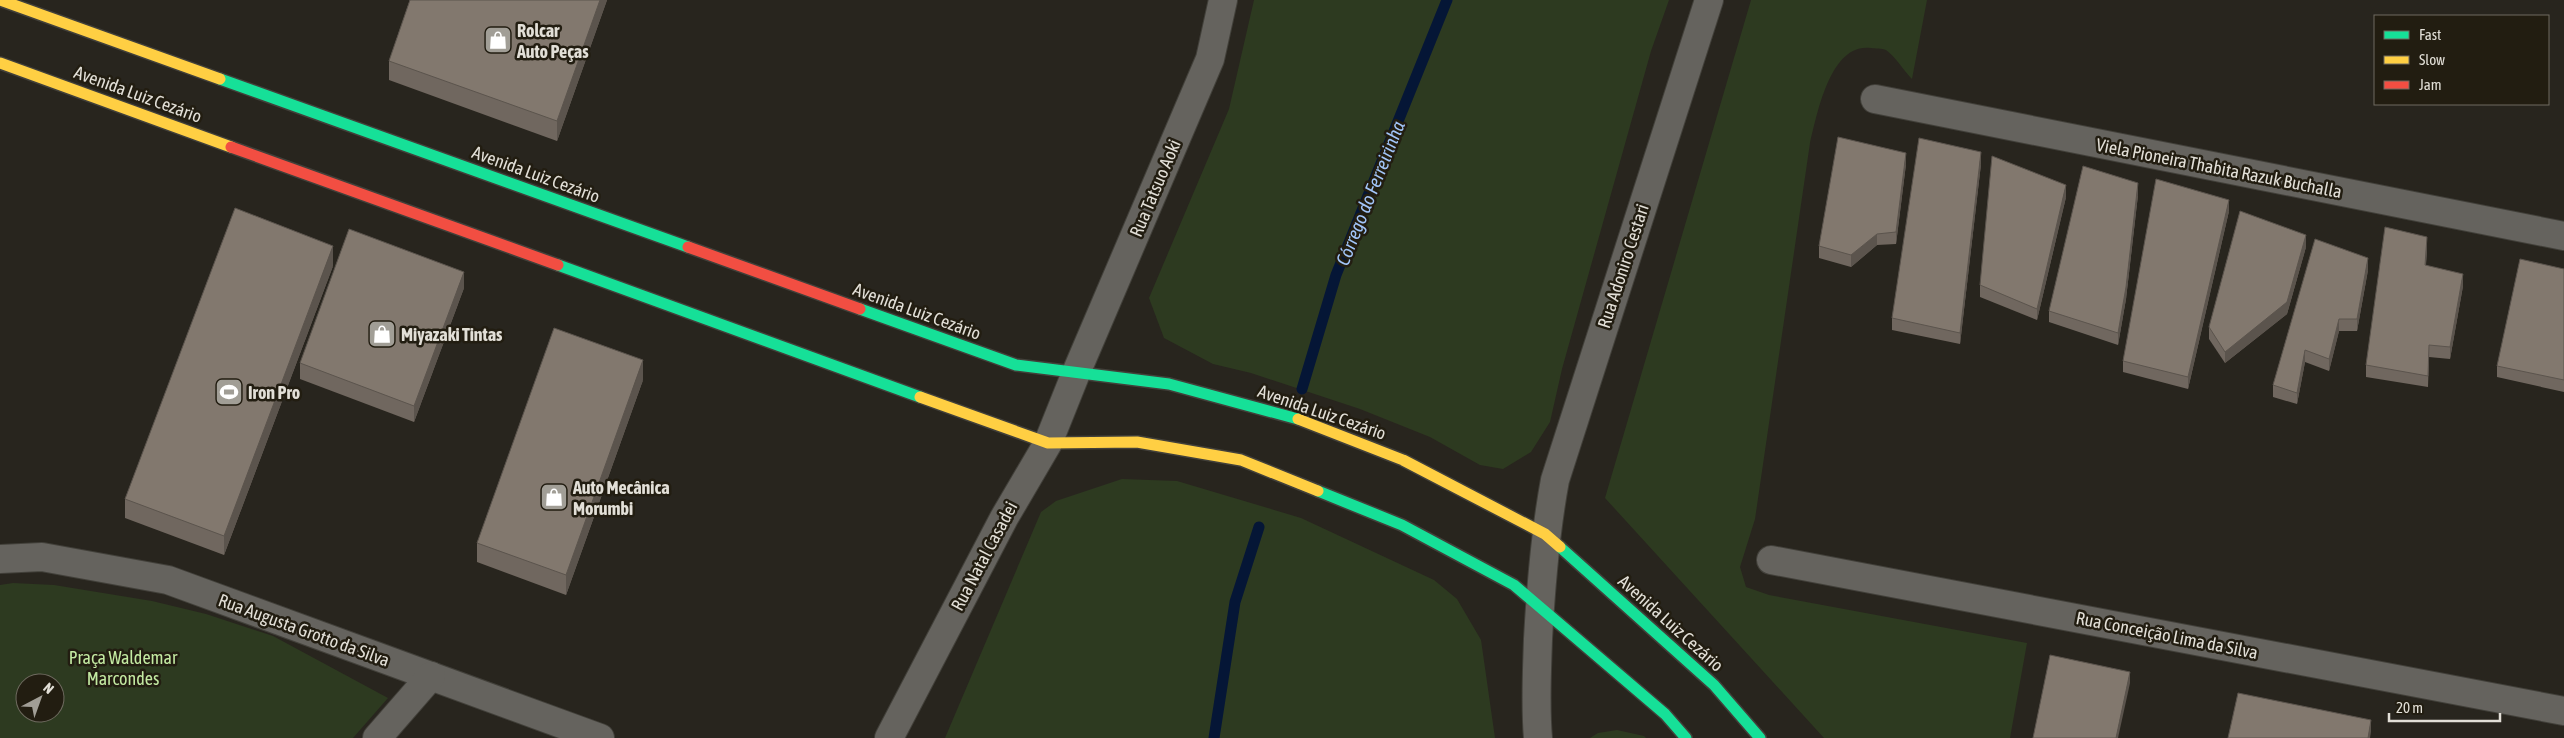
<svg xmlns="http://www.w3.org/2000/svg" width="2564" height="738" viewBox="0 0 2564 738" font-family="'Asap Condensed',sans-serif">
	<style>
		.green { fill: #2d3a20; fill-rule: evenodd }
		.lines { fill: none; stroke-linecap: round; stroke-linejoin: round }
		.stream { stroke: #051636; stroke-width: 11 }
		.street-casing { stroke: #42403a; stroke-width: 30 }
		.fast-casing { stroke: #42403a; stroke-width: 14 }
		.slow-casing { stroke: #42403a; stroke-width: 14 }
		.jam-casing { stroke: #42403a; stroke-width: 14 }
		.street { stroke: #65635e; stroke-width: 28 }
		.fast { stroke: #16e098; stroke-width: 11 }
		.slow { stroke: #ffcf43; stroke-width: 11 }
		.jam { stroke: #f24e42; stroke-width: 11 }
		.wall { fill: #70675f }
		.shaded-wall { fill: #5b544d }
		.building { fill: #82786e; stroke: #5b544d }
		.labels { text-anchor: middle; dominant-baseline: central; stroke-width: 5; stroke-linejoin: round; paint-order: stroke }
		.poi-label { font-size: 18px; font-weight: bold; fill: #e2dfd7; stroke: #221d11; text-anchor: start }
		.street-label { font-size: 18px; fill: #e2dfd7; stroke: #221d11 }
		.park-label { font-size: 18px; fill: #c3eaa2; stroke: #221d11 }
		.water-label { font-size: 19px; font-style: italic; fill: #a2c5f8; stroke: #221d11 }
	</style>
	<rect width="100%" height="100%" fill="#28251e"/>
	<g class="green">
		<polygon points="1254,0 1669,0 1651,51 1562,369 1550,422 1531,452 1503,469 1480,465 1430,437 1360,409 1251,373 1213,364 1164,338 1149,298 1229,109"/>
		<path d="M1751 0H1927L1912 79C1904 71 1895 56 1886 50 1882 48 1875 49 1871 48 1830 42 1817 115 1810 143L1755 519 1740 567 1746 587 1769 595 2027 643 2010 738H1824L1605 498Z"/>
		<polygon points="1122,479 1177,481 1301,518 1434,580 1457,599 1481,640 1495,738 945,738 1041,512 1056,501"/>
		<path d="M13 583 54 585 152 601 206 614 273 636 388 698 353 738H0V585ZM25 683H55V713H25Z"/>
		<polygon points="1617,730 1644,736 1646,738 1590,738 1598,733"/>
	</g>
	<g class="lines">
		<g class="stream">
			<polyline points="1302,389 1336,275 1447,0"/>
			<polyline points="1214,738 1235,602 1259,527"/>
		</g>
		<g class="street-casing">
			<g id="street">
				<polyline points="1875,99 2564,236"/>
				<polyline points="0,559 42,557 168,580 600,738"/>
				<polyline points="1771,560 2564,711"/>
				<polyline points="377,738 431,676"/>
				<polyline points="889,738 1004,518 1048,443 1076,373 1210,59 1223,0"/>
				<path d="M1538 738C1535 705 1537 672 1538 639 1541 585 1545 533 1555 480L1709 0"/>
			</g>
		</g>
		<g class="fast-casing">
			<g id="fast">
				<polyline points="220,79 688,247"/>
				<polyline points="558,265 920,397"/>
				<polyline points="860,309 1016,365 1169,384 1298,419"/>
				<polyline points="1318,491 1402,525 1514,585 1665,714 1686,738"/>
				<polyline points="1560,547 1714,685 1760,738"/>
			</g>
		</g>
		<g class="slow-casing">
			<g id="slow">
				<polyline points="0,0 220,79"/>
				<polyline points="0,63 231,147"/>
				<polyline points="920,397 1048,443 1137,442 1241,460 1318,491"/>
				<polyline points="1298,419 1403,460 1545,534 1560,547"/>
			</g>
		</g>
		<g class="jam-casing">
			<g id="jam">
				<polyline points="231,147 558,265"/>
				<polyline points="688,247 860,309"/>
			</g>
		</g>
		<use href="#street" class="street"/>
		<use href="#fast" class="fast"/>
		<use href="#slow" class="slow"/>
		<use href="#jam" class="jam"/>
	</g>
	<g class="wall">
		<polygon points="410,0 607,0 557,141 389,80 389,61"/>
		<polygon points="1906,164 1896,244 1877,245 1851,267 1819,258 1819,246"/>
		<polygon points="1981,164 1960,344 1892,330 1892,318"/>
		<polygon points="2138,195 2126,299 2118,345 2049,322 2049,311"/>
		<polygon points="2066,197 2037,320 1980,297 1980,285"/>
		<polygon points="2229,211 2188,389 2123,372 2123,361"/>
		<polygon points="2306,247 2287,314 2225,363 2209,339 2209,327"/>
		<polygon points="2427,249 2426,265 2463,286 2450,359 2429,357 2428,387 2366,377 2366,365"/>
		<polygon points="333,266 224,555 125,518 125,499"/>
		<polygon points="2564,269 2564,392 2497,377 2497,366"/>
		<polygon points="2368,270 2357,331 2339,331 2329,371 2305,362 2297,404 2273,397 2273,385"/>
		<polygon points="464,288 414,422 300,379 300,363"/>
		<polygon points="643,380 566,595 477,562 477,543"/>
	</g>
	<g class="shaded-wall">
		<polygon points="600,0 607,0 557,141 557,121"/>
		<polygon points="1981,152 1981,164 1960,344 1960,333"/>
		<polygon points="1906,153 1906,164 1896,244 1896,232"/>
		<polygon points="2138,183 2138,195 2126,299 2118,345 2118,333"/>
		<polygon points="2066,185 2066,197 2037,320 2037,309"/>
		<polygon points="2229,200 2229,211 2188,389 2188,377"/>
		<polygon points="1877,234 1877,245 1851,267 1851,255"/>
		<polygon points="2306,235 2306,247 2287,314 2225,363 2225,352"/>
		<polygon points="2427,237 2427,249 2425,277 2425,265"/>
		<polygon points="333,246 333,266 224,555 224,536"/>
		<polygon points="2368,258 2368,270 2357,331 2357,319"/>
		<polygon points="464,272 464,288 414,422 414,406"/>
		<polygon points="2463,274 2463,286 2450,359 2450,347"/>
		<polygon points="2339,319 2339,331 2329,371 2329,359"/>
		<polygon points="2305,350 2305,362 2297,404 2297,393"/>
		<polygon points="643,360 643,380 566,595 566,575"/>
		<polygon points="2130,672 2130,683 2118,738 2116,738"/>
		<polygon points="2371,720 2371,732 2370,738 2368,738"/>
	</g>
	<g class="building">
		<polygon points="410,0 600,0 557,121 389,61"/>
		<polygon points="1838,137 1906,153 1896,232 1877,234 1851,255 1819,246"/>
		<polygon points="1919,138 1981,152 1960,333 1892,318"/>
		<polygon points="1992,156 2066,185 2037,309 1980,285"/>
		<polygon points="2083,166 2138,183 2126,287 2118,333 2049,311"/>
		<polygon points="2156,179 2229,200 2188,377 2123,361"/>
		<polygon points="235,208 333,246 224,536 125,499"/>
		<polygon points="2240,211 2306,235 2287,302 2225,352 2209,327"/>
		<polygon points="2385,227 2427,237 2425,265 2463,274 2450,347 2429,345 2428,376 2366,365"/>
		<polygon points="349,229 464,272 414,406 300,363"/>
		<polygon points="2315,239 2368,258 2357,319 2339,319 2329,359 2305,350 2297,393 2273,385"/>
		<polygon points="2520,259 2564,269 2564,380 2497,366"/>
		<polygon points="554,328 643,360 566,575 477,543"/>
		<polygon points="2050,655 2130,672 2116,738 2033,738"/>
		<polygon points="2238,693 2371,720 2368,738 2228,738"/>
	</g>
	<defs>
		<g id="shop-square" transform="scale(1.4375)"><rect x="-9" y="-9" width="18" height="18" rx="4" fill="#a19e96" stroke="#221d11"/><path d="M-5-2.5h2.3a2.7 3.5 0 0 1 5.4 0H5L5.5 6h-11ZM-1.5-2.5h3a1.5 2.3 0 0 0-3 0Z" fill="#fff"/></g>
		<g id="stadium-square" transform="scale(1.4375)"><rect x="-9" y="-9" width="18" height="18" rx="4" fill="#a19e96" stroke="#221d11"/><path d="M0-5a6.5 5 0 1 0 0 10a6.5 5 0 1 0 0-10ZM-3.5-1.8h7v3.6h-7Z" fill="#fff"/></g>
	</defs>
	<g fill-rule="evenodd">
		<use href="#shop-square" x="498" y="40"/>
		<use href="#shop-square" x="382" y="334"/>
		<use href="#stadium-square" x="229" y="392"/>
		<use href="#shop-square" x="554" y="497"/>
	</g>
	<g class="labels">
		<g class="poi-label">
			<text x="517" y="30">Rolcar<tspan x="517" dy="21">Auto Peças</tspan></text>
			<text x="401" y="334">Miyazaki Tintas</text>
			<text x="248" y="392">Iron Pro</text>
			<text x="573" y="487">Auto Mecânica<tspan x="573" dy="21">Morumbi</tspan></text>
		</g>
		<g class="street-label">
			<text transform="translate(138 94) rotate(20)">Avenida Luiz Cezário</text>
			<text transform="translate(2219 168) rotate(11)">Viela Pioneira Thabita Razuk Buchalla</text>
			<text transform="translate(536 174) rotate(20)">Avenida Luiz Cezário</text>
			<text transform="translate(1155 188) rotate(-67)">Rua Tatsuo Aoki</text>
			<text transform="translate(1623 266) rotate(-72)">Rua Adoniro Cestari</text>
			<text transform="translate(917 311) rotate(20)">Avenida Luiz Cezário</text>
			<text transform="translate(1322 412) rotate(19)">Avenida Luiz Cezário</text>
			<text transform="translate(984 556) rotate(-62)">Rua Natal Casadei</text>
			<text transform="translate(1671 623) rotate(42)">Avenida Luiz Cezário</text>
			<text transform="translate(304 630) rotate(20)">Rua Augusta Grotto da Silva</text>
			<text transform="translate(2167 635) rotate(11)">Rua Conceição Lima da Silva</text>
		</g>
		<g class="park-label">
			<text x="123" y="657">Praça Waldemar<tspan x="123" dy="21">Marcondes</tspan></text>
		</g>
		<g class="water-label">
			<text transform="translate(1370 193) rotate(-68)">Córrego do Ferreirinha</text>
		</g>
	</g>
	<rect x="2374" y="15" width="175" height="90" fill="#221d11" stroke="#6f6b60"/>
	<rect x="2384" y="31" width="25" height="8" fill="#16e098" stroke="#6f6b60"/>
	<text x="2419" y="40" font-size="15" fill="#e2dfd7">Fast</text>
	<rect x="2384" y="56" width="25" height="8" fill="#ffcf43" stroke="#6f6b60"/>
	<text x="2419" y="65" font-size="15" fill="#e2dfd7">Slow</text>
	<rect x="2384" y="81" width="25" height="8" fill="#f24e42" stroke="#6f6b60"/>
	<text x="2419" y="90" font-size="15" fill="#e2dfd7">Jam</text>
	<g transform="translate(40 698) rotate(41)"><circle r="24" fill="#221d11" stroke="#6f6b60"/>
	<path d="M0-4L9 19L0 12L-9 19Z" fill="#a19e96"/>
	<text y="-8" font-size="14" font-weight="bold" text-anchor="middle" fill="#e2dfd7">N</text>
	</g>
	<path d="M2389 713v8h111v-8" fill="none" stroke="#e2dfd7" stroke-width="2.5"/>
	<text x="2396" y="713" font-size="15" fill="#e2dfd7" stroke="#221d11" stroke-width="4" paint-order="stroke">20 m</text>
</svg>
